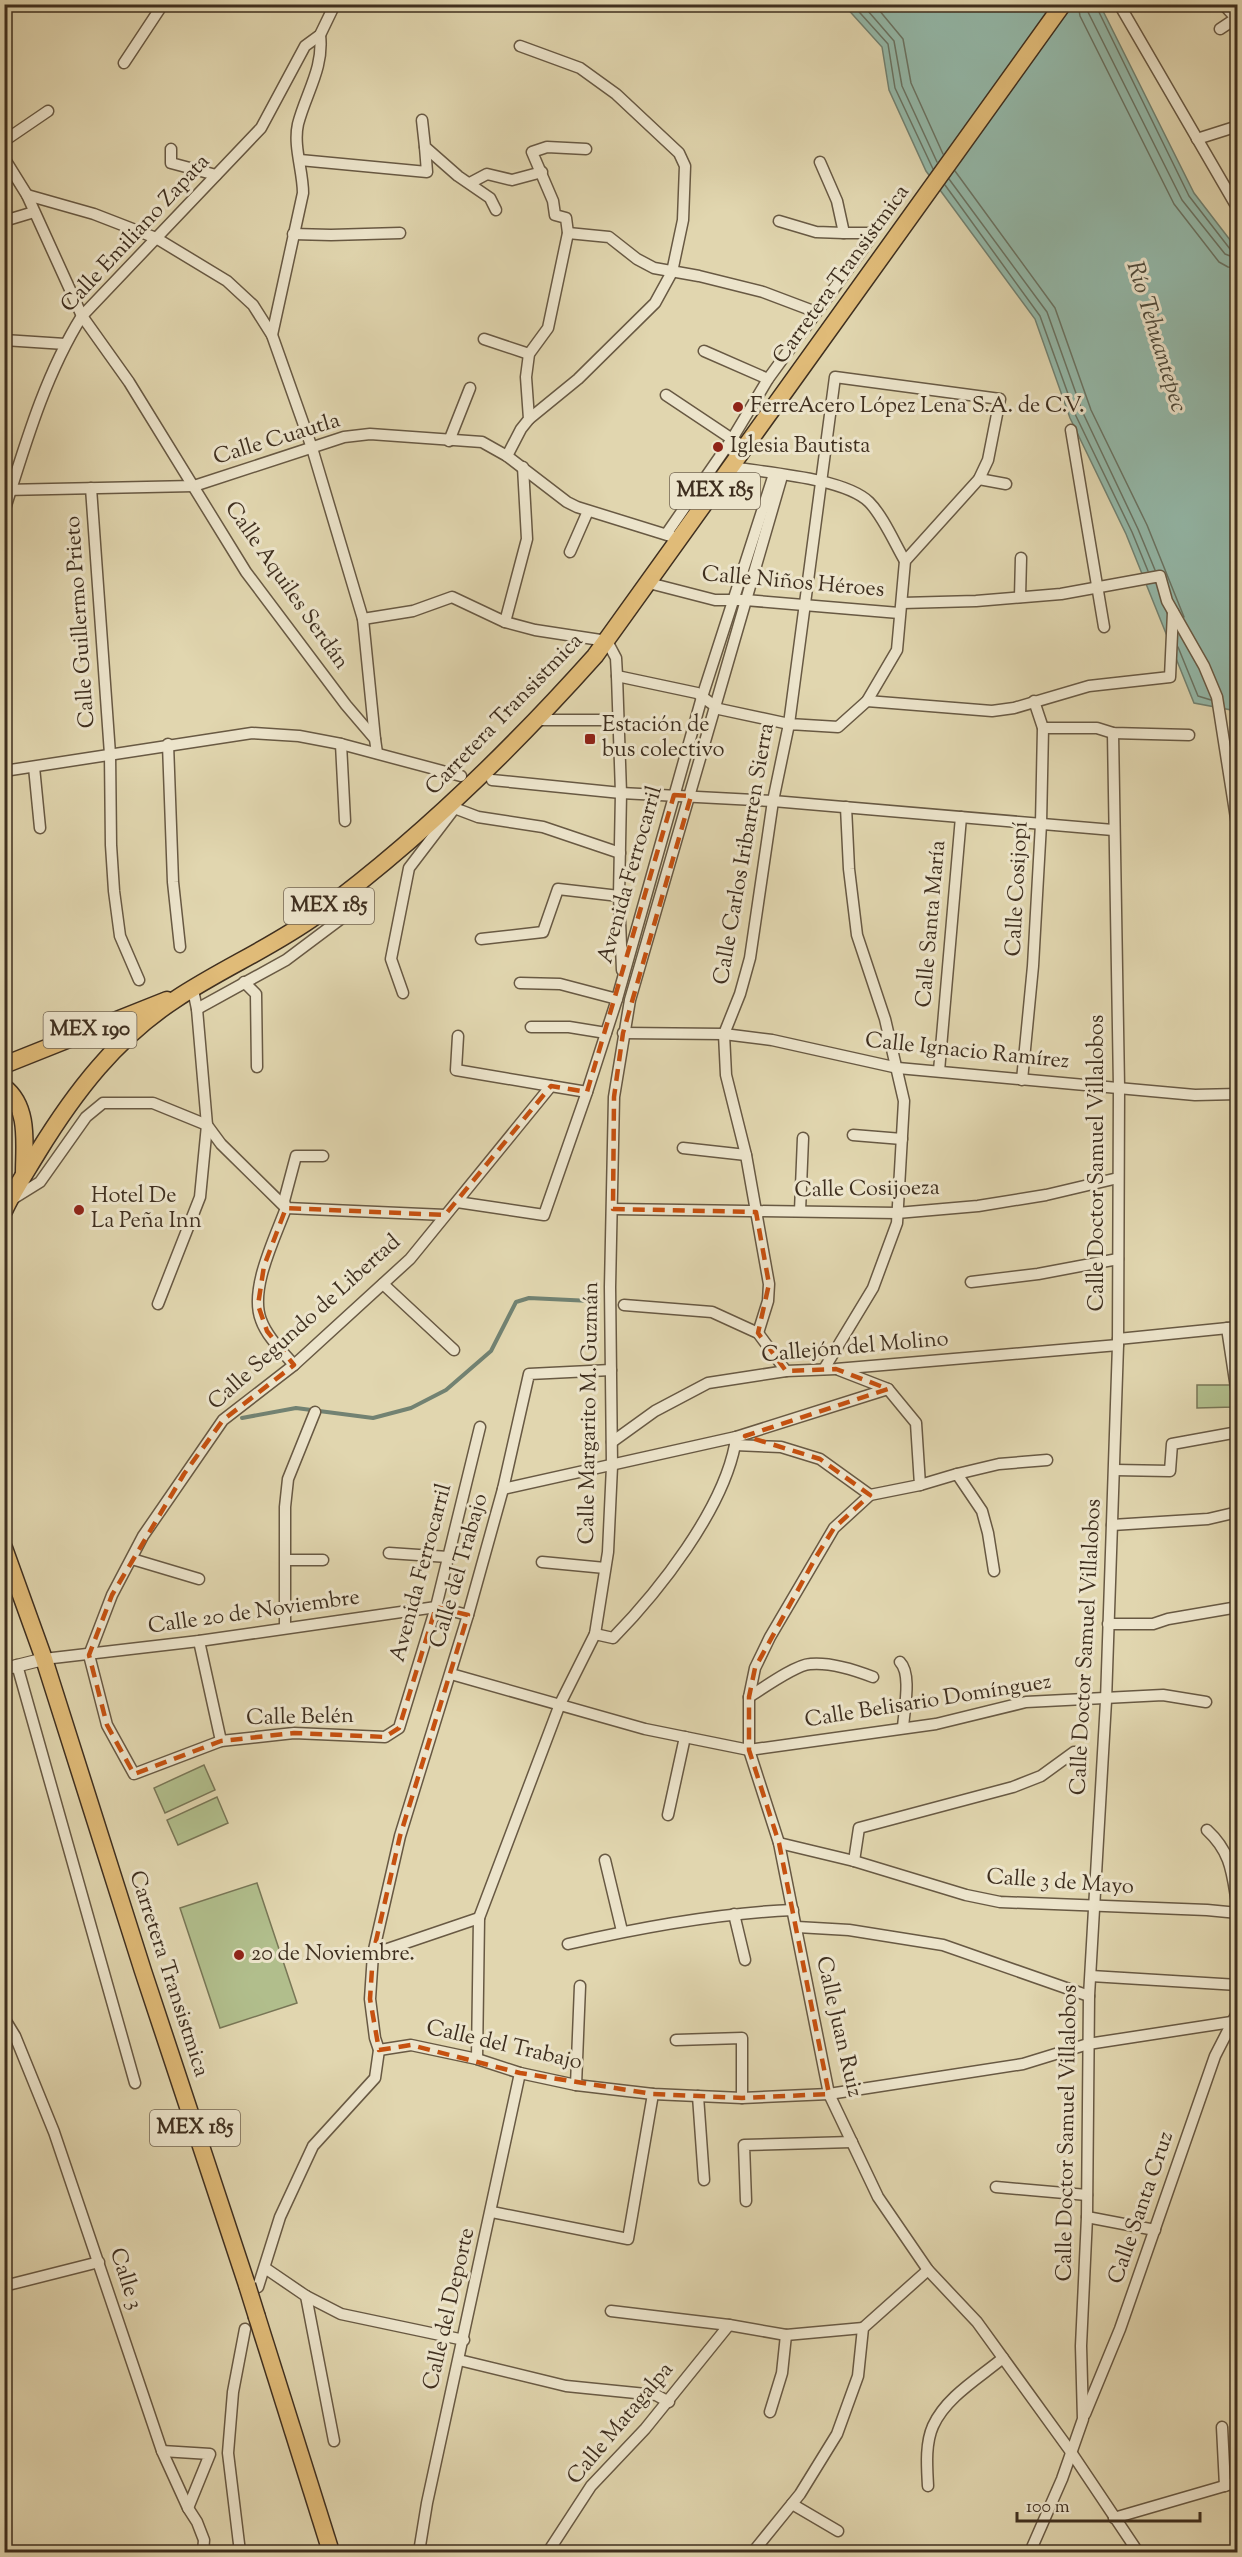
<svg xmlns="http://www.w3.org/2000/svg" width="1242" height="2557" viewBox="0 0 1242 2557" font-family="'Sorts Mill Goudy',serif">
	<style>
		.green { fill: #b1be8c; stroke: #787656; stroke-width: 1.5 }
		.water { fill: #94b9aa; stroke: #728272; stroke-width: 1.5 }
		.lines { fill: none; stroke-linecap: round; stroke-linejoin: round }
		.shore { stroke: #6a7464; stroke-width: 1.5 }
		.stream { stroke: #728272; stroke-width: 4 }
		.minor-casing { stroke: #685943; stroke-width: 13 }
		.tertiary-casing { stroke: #685943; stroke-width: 14 }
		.primary-casing { stroke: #3f2f1f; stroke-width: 19 }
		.minor { stroke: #ece4cb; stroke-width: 10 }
		.tertiary { stroke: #ece4cb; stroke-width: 12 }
		.primary { stroke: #e0bb78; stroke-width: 16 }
		.primary-bridge-casing { stroke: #3f2f1f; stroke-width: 19; stroke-linecap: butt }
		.primary-bridge { stroke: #e0bb78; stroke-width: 16 }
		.marked { fill: none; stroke: #c65110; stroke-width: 4.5; stroke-dasharray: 12 8; stroke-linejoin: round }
		.poi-dot { fill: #8f2418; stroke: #ece4cb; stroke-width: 2 }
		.labels { text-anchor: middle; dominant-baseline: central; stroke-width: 6; stroke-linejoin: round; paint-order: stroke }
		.shield { fill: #ece4cb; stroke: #736553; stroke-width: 1.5 }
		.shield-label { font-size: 21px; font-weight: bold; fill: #3f2f1f }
		.street-label { font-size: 22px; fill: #3f2f1f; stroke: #ece4cb }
		.poi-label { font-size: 22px; fill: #3f2f1f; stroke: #ece4cb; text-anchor: start }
		.water-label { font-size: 24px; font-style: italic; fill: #504b3b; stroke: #ece4cb }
	</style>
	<rect width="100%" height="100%" fill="#e1d6af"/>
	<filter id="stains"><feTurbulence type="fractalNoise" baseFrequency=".00333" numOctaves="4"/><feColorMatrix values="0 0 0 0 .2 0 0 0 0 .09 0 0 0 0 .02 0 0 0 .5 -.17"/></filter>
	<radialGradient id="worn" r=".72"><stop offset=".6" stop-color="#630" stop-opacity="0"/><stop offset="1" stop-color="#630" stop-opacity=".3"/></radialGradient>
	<g class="green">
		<polygon points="1197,1385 1232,1385 1234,1407 1197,1408"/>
		<polygon points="204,1765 215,1790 165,1813 154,1788"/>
		<polygon points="217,1797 228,1823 178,1845 167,1820"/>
		<polygon points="257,1883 297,2003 220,2028 180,1908"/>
	</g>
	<polygon class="water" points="844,5 1100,5 1194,193 1237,249 1237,711 1194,703 1126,534 1070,418 1035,319 926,171 889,90 882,47"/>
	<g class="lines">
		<g class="shore">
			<polyline points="852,4 888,44 895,88 933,169"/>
			<polyline points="862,4 894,41 902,86 937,162"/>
			<polyline points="874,4 903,39 911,83 943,154"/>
			<polyline points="1078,4 1080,16 1174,204 1219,262 1228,267 1238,268"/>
			<polyline points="1087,4 1088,12 1182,200 1225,254 1238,259"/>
			<polyline points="1095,4 1189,196 1230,249 1238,252"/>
			<polyline points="955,171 1055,308 1091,410 1147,525 1184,617"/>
			<polyline points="949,179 1047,312 1083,413 1138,529 1155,570"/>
			<polyline points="945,185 1040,316 1076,416 1132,532 1148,571"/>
			<polyline points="1178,647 1198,696 1211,700"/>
		</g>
		<polyline class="stream" points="242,1418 296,1408 373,1418 411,1408 446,1390 491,1351 516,1302 529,1298 591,1301"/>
		<g class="minor-casing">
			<g id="minor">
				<polyline points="1119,4 1238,209"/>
				<polyline points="1223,4 1236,18"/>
				<polyline points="1220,29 1238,17"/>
				<polyline points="520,46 580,68 616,94 679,153 685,166 683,220 672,272 655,303 578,379 529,419"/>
				<polyline points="124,63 163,4"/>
				<polyline points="422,120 425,147 458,176 490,198 496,210"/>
				<polyline points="1197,139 1238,126"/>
				<polyline points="4,141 48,111"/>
				<polyline points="171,149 171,163 216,175"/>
				<polyline points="4,158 27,195 82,316 129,382 246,572 346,705 375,739 377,753"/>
				<polyline points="300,160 427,172 425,147"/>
				<polyline points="470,183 487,174 512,180 542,172"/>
				<polyline points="27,195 94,214 156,238 227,281 253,305 272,335 312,448 363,619 375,739"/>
				<polyline points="4,221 34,212"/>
				<polyline points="779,221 816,232 844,233"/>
				<polyline points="568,233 609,237 637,259 654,268 699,276 763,292 816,312"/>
				<polyline points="293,234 331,235 400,233"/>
				<path d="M272 335 303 193C303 171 293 146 298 124 306 93 324 68 320 35"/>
				<polyline points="484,339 529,354"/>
				<polyline points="4,340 65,344"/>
				<polyline points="704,351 768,379"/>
				<polyline points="666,395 738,443"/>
				<polyline points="1071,430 1104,627"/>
				<polyline points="449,441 470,388"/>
				<polyline points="507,456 521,429 529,419 526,377 529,354 548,328 568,233 566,218 555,215 553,201 532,152 547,147 586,149"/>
				<path d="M732 467C768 473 844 478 869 502 883 516 895 544 905 561"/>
				<polyline points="979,479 1006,484"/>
				<polyline points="91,488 110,754 111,845 114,891 120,936 139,980"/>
				<polyline points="4,490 194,486 344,437 370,434 482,442 507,456 567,502 577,507 680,539"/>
				<path d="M4 512C25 445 45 375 82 316L261 128 305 46 320 35 335 4"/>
				<polyline points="667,533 732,439 768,379 870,239 867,233 844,233 837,201 820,162"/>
				<polyline points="570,552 588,511"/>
				<polyline points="649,583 715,600 745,600 899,613"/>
				<polyline points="1020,597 1021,558"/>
				<polyline points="902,603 976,601 1061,594 1160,576 1167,601 1204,666 1217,697 1238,831"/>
				<polyline points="363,619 413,611 452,597 505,622 535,630 607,641 616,658 617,676 621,793 619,896 622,970"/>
				<polyline points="505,622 527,539 523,467"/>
				<polyline points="617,676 697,693 719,709 789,724 838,727 867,701 897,650 905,561 979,479 988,460 1000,399 835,377 789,724 773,801 750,958 740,994 724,1034 726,1075 746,1155 769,1284 768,1301 758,1333"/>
				<polyline points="867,701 992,711 1014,708 1089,686 1170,677 1173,612"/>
				<polyline points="538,720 619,720"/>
				<polyline points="1043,728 1097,728 1113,733 1189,735"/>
				<polyline points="168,744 173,882 180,947"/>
				<polyline points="341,744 345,821"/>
				<polyline points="34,767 40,828"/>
				<polyline points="4,771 252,733 299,736 341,744 461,776"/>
				<polyline points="492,780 621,793 773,801 1113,830"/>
				<polyline points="449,806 478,817 543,827 620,853"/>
				<polyline points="481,939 543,932 558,889 619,896"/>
				<polyline points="244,982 256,994 257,1067"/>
				<polyline points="520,983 560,984 617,999"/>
				<polyline points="403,993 391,959 409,868 454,809"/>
				<polyline points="197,1009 286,960 342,918"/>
				<polyline points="531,1027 569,1027 606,1033"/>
				<polyline points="623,1033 724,1034 772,1040 898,1068 1195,1095 1238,1094"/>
				<polyline points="458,1036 456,1070 551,1086"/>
				<polyline points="939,1071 961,817"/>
				<polyline points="1022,1080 1033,966 1041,824 1043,728 1034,701"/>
				<polyline points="853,1135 902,1139"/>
				<polyline points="683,1148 746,1155"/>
				<polyline points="11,1200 40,1182 86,1117 103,1103 153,1103 207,1125 221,1144 286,1208 445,1215"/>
				<polyline points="457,1202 544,1215 587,1092 617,999 702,697 774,474"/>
				<polyline points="613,1209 897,1213 978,1206 1046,1195 1118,1178"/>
				<polyline points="800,1211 803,1138"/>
				<polyline points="971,1282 1038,1274 1118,1259"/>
				<polyline points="383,1284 454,1350"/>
				<polyline points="158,1304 200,1197 207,1125 197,1009 193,990"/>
				<polyline points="624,1305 712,1312 758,1333 786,1371"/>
				<polyline points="1227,1328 1238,1401"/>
				<polyline points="1118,1339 1238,1327"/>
				<path d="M294 1365C283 1352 267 1337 261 1320 249 1289 275 1238 286 1208L284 1201 296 1156H323"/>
				<polyline points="824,1369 873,1288 897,1223 904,1101 885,1019 857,935 849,869 846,807"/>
				<polyline points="888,1389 916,1423 920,1485 870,1495 834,1528 770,1637 755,1668 749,1697 749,1750 779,1843 829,2094 878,2197 928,2270 977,2322 1071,2452 1138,2552"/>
				<polyline points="480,1427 436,1607 399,1728 385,1737 294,1733 221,1741 134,1774 107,1725 89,1655 112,1595 143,1536 223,1420 294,1365 410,1259 551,1086 587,1092"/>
				<polyline points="736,1437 888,1389 839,1370"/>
				<polyline points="612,1442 655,1411 708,1383 786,1371 836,1369 1118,1345"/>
				<polyline points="1115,1470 1170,1471 1172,1444 1238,1432"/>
				<polyline points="957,1474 999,1464 1047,1460"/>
				<polyline points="920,1485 957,1474 982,1511 988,1533 994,1571"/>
				<polyline points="503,1489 736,1437 735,1445 781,1447 820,1459 870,1495"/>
				<polyline points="1112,1525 1208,1519 1238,1512"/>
				<polyline points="389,1553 448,1557"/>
				<polyline points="132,1559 199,1579"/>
				<polyline points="286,1560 323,1560"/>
				<polyline points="542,1562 605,1568"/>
				<polyline points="1108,1624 1153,1624 1168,1619 1238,1607"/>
				<polyline points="285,1628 285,1507 288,1479 315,1412"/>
				<path d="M595 1634 613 1638C659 1591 722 1511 735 1445"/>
				<polyline points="199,1641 221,1741"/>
				<polyline points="44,1659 199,1641 436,1607 468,1615"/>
				<path d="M900 1662C912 1674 904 1710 903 1728"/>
				<polyline points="17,1665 135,2083"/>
				<polyline points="451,1674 645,1729 749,1750 936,1724 1026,1702 1163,1695 1206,1702"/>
				<path d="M749 1697C762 1689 795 1665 810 1664 830 1662 855 1670 873 1677"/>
				<polyline points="668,1815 685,1737"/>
				<path d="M1207 1830C1233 1854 1232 1876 1238 1909"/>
				<polyline points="779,1843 854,1861 966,1895 1000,1902 1207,1910 1238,1913"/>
				<polyline points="605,1860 622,1931"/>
				<polyline points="854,1861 859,1828 1013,1787 1041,1776 1074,1752"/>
				<polyline points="734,1914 745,1960"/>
				<polyline points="797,1927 849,1930 943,1945 1089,1996"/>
				<path d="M568 1944C642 1927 717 1913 793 1910"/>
				<polyline points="373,1954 479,1918"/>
				<polyline points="1091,1976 1238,1985"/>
				<polyline points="4,2018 15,2036 54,2132 162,2451 188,2508 197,2522 204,2540 203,2552"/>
				<polyline points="676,2040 742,2038 742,2098"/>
				<polyline points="379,2050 411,2045 477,2059 520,2073 576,2085 653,2094 742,2098 829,2094 1023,2064 1088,2044 1238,2021"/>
				<polyline points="477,2059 479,1918 560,1704 595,1634 608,1552 612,1466 610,1287 614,1097 630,1000 782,476"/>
				<polyline points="576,2085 580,1986"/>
				<polyline points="698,2096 704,2180"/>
				<polyline points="996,2187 1087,2195"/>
				<polyline points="746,2201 744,2145 852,2142"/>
				<polyline points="492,2212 628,2239 653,2094"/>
				<polyline points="1087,2217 1155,2230"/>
				<polyline points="265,2268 306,2296 341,2314 464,2340"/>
				<polyline points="4,2286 99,2262"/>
				<polyline points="258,2287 280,2217 313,2146 375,2078 379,2050 375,2038 370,1999 373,1954 400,1836 468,1615 503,1489 529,1374 611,1370"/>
				<polyline points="306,2296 334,2441"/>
				<polyline points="611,2311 729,2325 786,2335 863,2328"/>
				<polyline points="459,2360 566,2386 656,2395 669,2402"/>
				<polyline points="1237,2368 1238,2368"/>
				<polyline points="770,2412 782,2373 786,2335"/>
				<polyline points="1085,2414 1120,2329 1215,2056 1238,2011"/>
				<polyline points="1222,2427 1225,2486"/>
				<polyline points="162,2451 210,2454 188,2508"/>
				<path d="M928 2486C927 2467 925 2444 933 2426 946 2397 979 2378 1003 2358"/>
				<polyline points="792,2504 838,2531"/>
				<polyline points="1114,2518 1238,2482"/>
				<polyline points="240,2552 228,2453 233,2392 245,2329"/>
				<polyline points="419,2552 427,2503 520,2073"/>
				<polyline points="548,2552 591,2486 645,2429 729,2325"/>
				<polyline points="753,2552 800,2494 837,2434 858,2376 863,2328 928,2270"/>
				<polyline points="1030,2552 1062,2479 1083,2419 1081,2346 1087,2217 1089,1996 1106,1701 1118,1345 1119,1087 1113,733"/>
			</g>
		</g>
		<g class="tertiary-casing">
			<polyline id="tertiary" points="4,1669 44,1659"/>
		</g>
		<g class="primary-casing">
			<g id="primary">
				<polyline points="4,1065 167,1000"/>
				<path d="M4 1087C30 1107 24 1145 24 1174"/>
				<path d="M4 1211C13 1191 26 1172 38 1152 75 1092 116 1038 176 999 221 969 273 947 317 915 419 840 510 751 595 656L1063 4"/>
				<polyline points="4,1548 44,1659 143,1971 247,2285"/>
				<polyline points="257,2317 331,2552"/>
			</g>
		</g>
		<use href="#minor" class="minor"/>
		<use href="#tertiary" class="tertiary"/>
		<use href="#primary" class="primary"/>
		<g class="primary-bridge-casing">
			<polyline id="primary-bridge" points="247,2285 257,2317"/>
		</g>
		<use href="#primary-bridge" class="primary-bridge"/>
	</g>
	<path class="marked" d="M674 795 691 796 623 1033 614 1097 613 1209 756 1212 769 1284 758 1333 786 1371 836 1369 888 1389 745 1436 820 1459 870 1495 834 1528 816 1557 755 1668 749 1697V1750L779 1843 829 2094 742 2098 653 2094 520 2073 411 2045 379 2050 370 1999 373 1954 400 1836 468 1615 436 1607 399 1728 385 1737 294 1733 221 1741 134 1774 107 1725 89 1655 112 1595 184 1474 223 1420 294 1365 267 1331 258 1305 264 1266 286 1208 445 1215 551 1086 587 1092Z"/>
	<g class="poi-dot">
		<circle cx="738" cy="407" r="6"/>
		<circle cx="718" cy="447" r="6"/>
		<rect x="584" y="733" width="12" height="12" rx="3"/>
		<circle cx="79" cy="1210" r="6"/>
		<circle cx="239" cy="1955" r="6"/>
	</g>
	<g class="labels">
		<g class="shield">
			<rect x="670" y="473" width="90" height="36" rx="4.5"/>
			<rect x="284" y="888" width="90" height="36" rx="4.5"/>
			<rect x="43.5" y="1012" width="93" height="36" rx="4.5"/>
			<rect x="150" y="2110" width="90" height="36" rx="4.5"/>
		</g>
		<g class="shield-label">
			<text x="715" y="491">MEX 185</text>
			<text x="329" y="906">MEX 185</text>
			<text x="90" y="1030">MEX 190</text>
			<text x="195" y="2128">MEX 185</text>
		</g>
		<g class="street-label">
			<text transform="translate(136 234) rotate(-47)">Calle Emiliano Zapata</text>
			<text transform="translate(842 275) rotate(-54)">Carretera Transistmica</text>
			<text transform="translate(277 440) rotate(-17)">Calle Cuautla</text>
			<text transform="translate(793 583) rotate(5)">Calle Niños Héroes</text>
			<text transform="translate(286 586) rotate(55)">Calle Aquiles Serdán</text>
			<text transform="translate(81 622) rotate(-94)">Calle Guillermo Prieto</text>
			<text transform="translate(505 715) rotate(-46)">Carretera Transistmica</text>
			<text transform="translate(745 854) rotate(-80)">Calle Carlos Iribarren Sierra</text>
			<text transform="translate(631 875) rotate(-74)">Avenida Ferrocarril</text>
			<text transform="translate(1018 889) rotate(-87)">Calle Cosijopí</text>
			<text transform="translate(932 924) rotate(-85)">Calle Santa María</text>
			<text transform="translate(967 1052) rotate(6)">Calle Ignacio Ramírez</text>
			<text transform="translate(1098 1163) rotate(-90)">Calle Doctor Samuel Villalobos</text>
			<text transform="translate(867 1190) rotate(-1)">Calle Cosijoeza</text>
			<text transform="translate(305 1323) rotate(-42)">Calle Segundo de Libertad</text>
			<text transform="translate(855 1348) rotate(-5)">Callejón del Molino</text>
			<text transform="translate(590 1413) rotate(-89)">Calle Margarito M. Guzmán</text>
			<text transform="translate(460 1571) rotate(-74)">Calle del Trabajo</text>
			<text transform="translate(422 1573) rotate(-75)">Avenida Ferrocarril</text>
			<text transform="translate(254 1613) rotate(-8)">Calle 20 de Noviembre</text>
			<text transform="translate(1087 1647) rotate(-87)">Calle Doctor Samuel Villalobos</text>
			<text transform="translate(928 1702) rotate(-9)">Calle Belisario Domínguez</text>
			<text transform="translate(300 1718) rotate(-1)">Calle Belén</text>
			<text transform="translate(1060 1883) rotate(4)">Calle 3 de Mayo</text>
			<text transform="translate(168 1974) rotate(72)">Carretera Transistmica</text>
			<text transform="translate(838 2027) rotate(77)">Calle Juan Ruiz</text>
			<text transform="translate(504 2046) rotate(13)">Calle del Trabajo</text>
			<text transform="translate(1068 2133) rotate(-89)">Calle Doctor Samuel Villalobos</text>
			<text transform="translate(1142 2208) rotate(-71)">Calle Santa Cruz</text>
			<text transform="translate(125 2279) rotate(72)">Calle 3</text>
			<text transform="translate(450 2309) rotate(-77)">Calle del Deporte</text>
			<text transform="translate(621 2424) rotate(-50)">Calle Matagalpa</text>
		</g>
		<g class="poi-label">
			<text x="750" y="407">FerreAcero López Lena S.A. de C.V.</text>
			<text x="730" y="447">Iglesia Bautista</text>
			<text x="602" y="726">Estación de<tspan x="602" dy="25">bus colectivo</tspan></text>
			<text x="91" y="1197">Hotel De<tspan x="91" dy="25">La Peña Inn</tspan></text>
			<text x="251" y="1955">20 de Noviembre.</text>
		</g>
		<g class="water-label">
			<text transform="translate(1156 337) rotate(73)">Río Tehuantepec</text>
		</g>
	</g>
	<rect width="1242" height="2557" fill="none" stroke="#e1d6af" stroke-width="24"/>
	<rect x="6" y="6" width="1230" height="2545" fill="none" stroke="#3f2f1f" stroke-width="3"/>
	<rect x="12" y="12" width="1218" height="2533" fill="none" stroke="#3f2f1f" stroke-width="1.5"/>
	<path d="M1017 2512v9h183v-9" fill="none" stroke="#3f2f1f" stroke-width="3"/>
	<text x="1026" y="2512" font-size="18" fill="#3f2f1f" stroke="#ece4cb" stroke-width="4.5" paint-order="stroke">100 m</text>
	<rect width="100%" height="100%" filter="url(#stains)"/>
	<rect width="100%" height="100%" fill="url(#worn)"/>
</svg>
